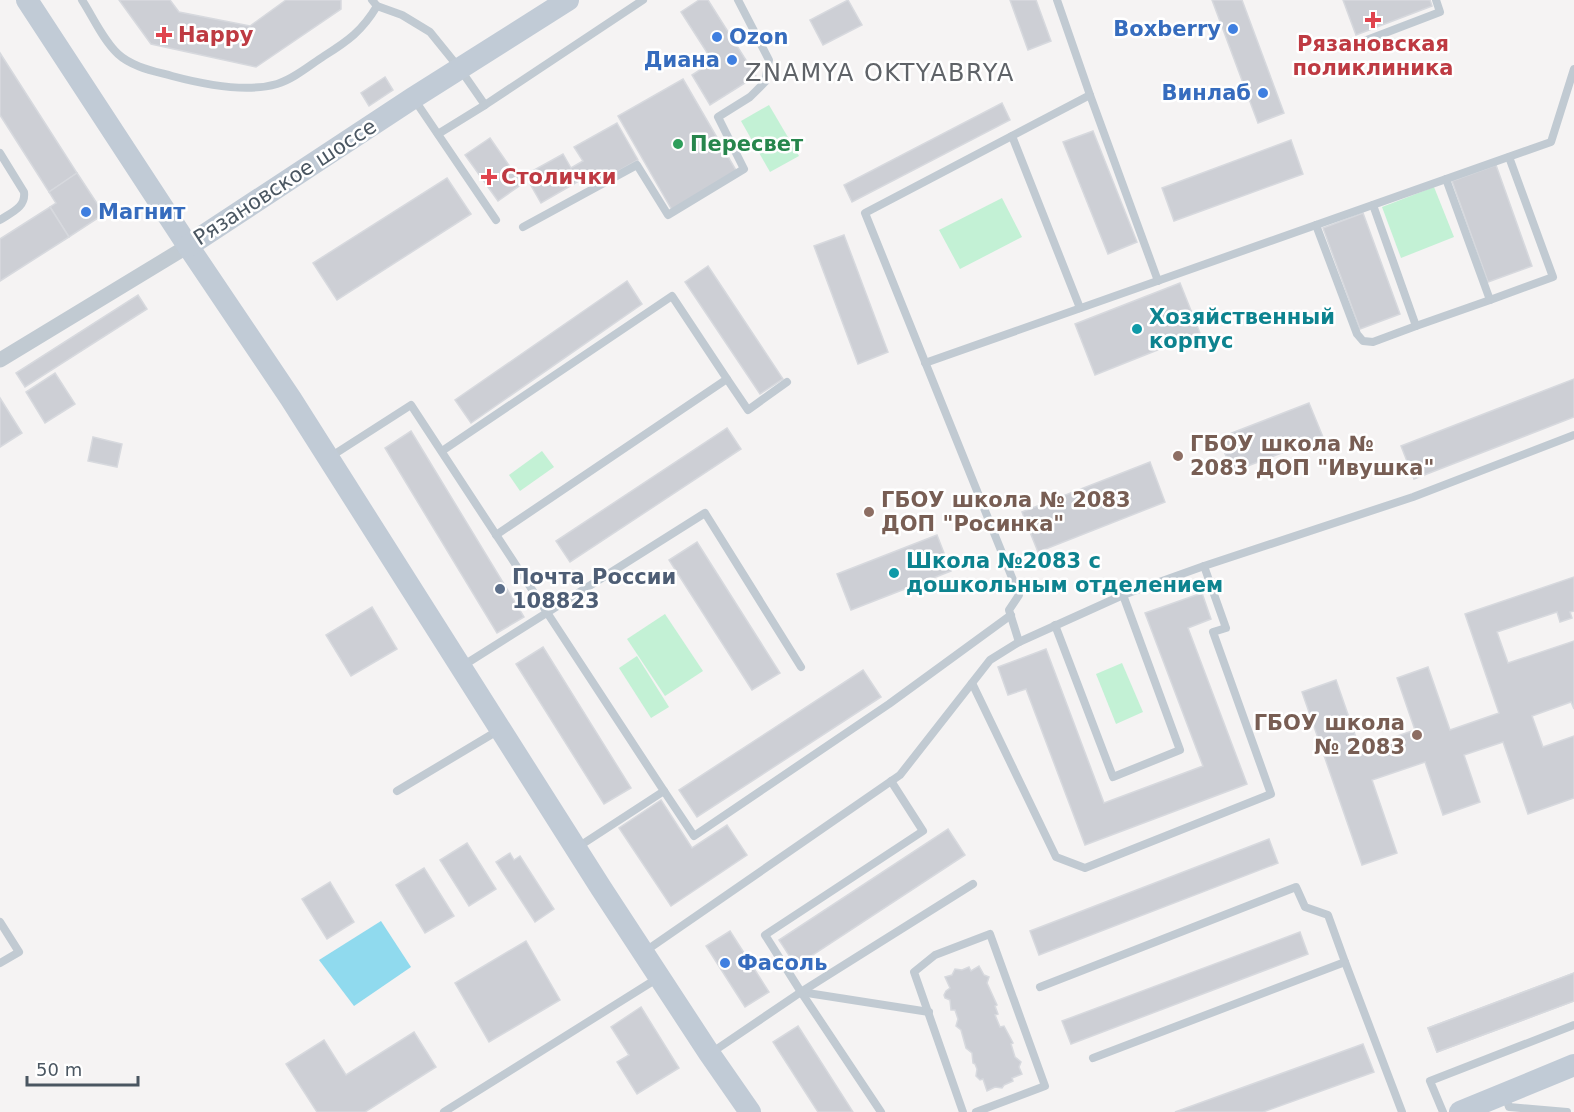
<svg xmlns="http://www.w3.org/2000/svg" width="1574" height="1112" viewBox="0 0 1574 1112" font-family="'DejaVu Sans',sans-serif">
	<style>
		.green { fill: #c3f1d5 }
		.water { fill: #90daee }
		.building { fill: #cdcfd5; stroke: #d7d9de; stroke-width: 1.5 }
		.lines { fill: none; stroke-linecap: round; stroke-linejoin: round }
		.lane { stroke: #c1cad2; stroke-width: 8 }
		.street { stroke: #c1cad2; stroke-width: 15 }
		.secondary { stroke: #c1cbd6; stroke-width: 22 }
		.health-dot { fill: #e0444e; stroke: #fff; stroke-width: 2 }
		.shop-dot { fill: #3f7fe0; stroke: #fff; stroke-width: 2 }
		.leisure-dot { fill: #2e9e5b; stroke: #fff; stroke-width: 2 }
		.culture-dot { fill: #0f9aa8; stroke: #fff; stroke-width: 2 }
		.education-dot { fill: #8d6e63; stroke: #fff; stroke-width: 2 }
		.service-dot { fill: #5c6f8a; stroke: #fff; stroke-width: 2 }
		.labels { text-anchor: middle; dominant-baseline: central; stroke-width: 5; stroke-linejoin: round; paint-order: stroke }
		.shop-label { font-size: 21px; font-weight: bold; fill: #366cbe; stroke: #fff; text-anchor: end }
		.health-label { font-size: 21px; font-weight: bold; fill: #be3a42; stroke: #fff; text-anchor: start }
		.leisure-label { font-size: 21px; font-weight: bold; fill: #27864d; stroke: #fff; text-anchor: start }
		.street-label { font-size: 21px; fill: #4a5661; stroke: #fff }
		.culture-label { font-size: 21px; font-weight: bold; fill: #0d838f; stroke: #fff; text-anchor: start }
		.education-label { font-size: 21px; font-weight: bold; fill: #785e54; stroke: #fff; text-anchor: start }
		.service-label { font-size: 21px; font-weight: bold; fill: #4e5e75; stroke: #fff; text-anchor: start }
		.quarter-label { font-size: 24px; letter-spacing: 1.5px; fill: #5f6368; stroke: #fff }
	</style>
	<rect width="100%" height="100%" fill="#f5f3f3"/>
	<g class="green">
		<polygon points="769,105 799,156 770,172 741,121"/>
		<polygon points="1434,187 1454,237 1401,258 1382,207"/>
		<polygon points="1002,198 1022,237 960,269 939,230"/>
		<polygon points="542,451 554,467 520,491 509,475"/>
		<polygon points="665,614 703,671 665,696 627,639"/>
		<polygon points="637,656 669,707 651,718 619,668"/>
		<polygon points="1122,663 1143,712 1116,724 1096,674"/>
	</g>
	<polygon class="water" points="381,921 411,967 354,1006 319,960"/>
	<g class="building">
		<polygon points="119,0 170,0 179,12 250,26 286,0 341,0 341,9 256,67 151,44"/>
		<polygon points="699,0 708,0 756,76 710,105 692,75 706,66 708,54 681,12"/>
		<polygon points="848,0 862,25 823,45 810,20"/>
		<polygon points="1010,0 1036,0 1051,41 1028,50"/>
		<polygon points="1212,0 1242,0 1284,113 1258,123"/>
		<polygon points="1343,0 1430,0 1432,6 1356,35"/>
		<polygon points="0,53 77,173 49,192 0,115"/>
		<polygon points="385,77 393,90 369,106 361,93"/>
		<polygon points="683,79 737,172 672,210 618,116"/>
		<polygon points="1002,103 1010,120 852,202 844,185"/>
		<polygon points="617,123 638,160 596,184 590,173 578,179 579,181 541,203 525,175 563,154 571,168 583,161 574,147"/>
		<polygon points="1093,131 1137,242 1108,254 1063,142"/>
		<polygon points="490,138 522,184 498,201 465,155"/>
		<polygon points="1291,140 1303,174 1174,221 1162,188"/>
		<polygon points="1496,165 1532,266 1488,282 1452,181"/>
		<polygon points="77,173 104,214 69,237 50,207 56,203 49,192"/>
		<polygon points="447,178 471,214 337,300 313,263"/>
		<polygon points="50,207 69,237 0,281 0,239"/>
		<polygon points="1363,213 1400,314 1360,329 1323,228"/>
		<polygon points="844,235 888,352 858,364 814,246"/>
		<polygon points="708,266 783,379 760,394 685,282"/>
		<polygon points="627,281 642,304 471,423 455,400"/>
		<polygon points="1180,283 1200,333 1095,375 1075,324"/>
		<polygon points="138,295 147,309 25,387 16,373"/>
		<polygon points="55,373 75,404 45,423 26,392"/>
		<polygon points="1574,379 1574,417 1414,479 1401,446"/>
		<polygon points="0,398 22,433 0,447"/>
		<polygon points="1309,403 1323,437 1232,472 1219,438"/>
		<polygon points="727,428 741,449 570,562 556,541"/>
		<polygon points="411,431 524,617 497,633 385,448"/>
		<polygon points="93,437 122,444 117,467 88,461"/>
		<polygon points="1150,462 1165,502 1038,552 1022,512"/>
		<polygon points="937,535 951,571 851,610 837,574"/>
		<polygon points="697,542 780,673 752,690 669,560"/>
		<polygon points="1574,577 1574,611 1570,612 1572,618 1560,622 1557,612 1497,632 1508,663 1574,641 1574,709 1571,702 1532,716 1543,747 1574,736 1574,798 1528,814 1503,742 1464,755 1480,802 1443,815 1425,762 1372,780 1397,853 1362,865 1302,692 1336,680 1360,749 1415,730 1397,678 1428,667 1450,730 1499,713 1465,614"/>
		<polygon points="1202,593 1211,619 1188,628 1247,784 1085,845 1026,689 1008,695 998,667 1046,649 1104,803 1203,766 1145,613"/>
		<polygon points="372,607 397,649 351,676 326,635"/>
		<polygon points="543,647 631,788 604,804 516,664"/>
		<polygon points="863,670 881,697 697,817 679,790"/>
		<polygon points="661,800 692,848 727,825 747,855 671,906 619,828"/>
		<polygon points="948,829 965,855 796,966 779,940"/>
		<polygon points="1269,839 1278,863 1039,955 1030,931"/>
		<polygon points="467,843 496,889 469,906 440,860"/>
		<polygon points="510,853 514,860 520,856 554,909 535,922 496,862"/>
		<polygon points="424,868 454,916 425,933 396,885"/>
		<polygon points="330,882 354,922 327,939 302,899"/>
		<polygon points="730,931 769,992 745,1007 706,946"/>
		<polygon points="1300,932 1308,954 1071,1044 1062,1021"/>
		<polygon points="526,941 560,1000 489,1042 455,983"/>
		<polygon points="979,966 984,975 989,977 987,983 997,1005 995,1006 998,1014 995,1015 1000,1027 1004,1026 1013,1043 1011,1044 1015,1057 1021,1062 1019,1067 1022,1074 1012,1078 1013,1081 1004,1085 1002,1088 995,1087 987,1091 983,1079 980,1080 976,1076 977,1069 975,1064 973,1063 972,1053 966,1048 961,1030 956,1026 958,1019 955,1010 951,1010 950,1000 945,998 944,995 946,991 950,988 945,977 952,975 955,969 962,970 969,967 971,971"/>
		<polygon points="1574,973 1574,1001 1437,1052 1428,1028"/>
		<polygon points="1574,973 1574,1001 1437,1052 1428,1028"/>
		<polygon points="641,1007 679,1068 637,1094 617,1062 629,1055 611,1027"/>
		<polygon points="798,1026 853,1112 818,1112 773,1042"/>
		<polygon points="414,1032 436,1067 365,1112 317,1112 286,1064 324,1040 346,1075"/>
		<polygon points="1363,1044 1374,1072 1263,1112 1175,1112"/>
	</g>
	<g class="lines">
		<g class="lane">
			<path d="M82 0C93 17 103 40 118 54 132 67 154 71 172 76 202 84 246 93 277 84 294 79 310 65 324 56 348 41 362 31 377 6"/>
			<polyline points="372,0 377,6 402,15 430,32 460,69 485,105"/>
			<polyline points="1351,46 1440,12 1436,0"/>
			<polyline points="1090,95 1158,281"/>
			<polyline points="414,99 496,220"/>
			<polyline points="438,134 485,105 643,0"/>
			<polyline points="1012,136 1080,308"/>
			<path d="M0 153 24 192C26 207 12 212 0 220"/>
			<polyline points="1446,179 1490,300 1553,277 1509,157"/>
			<polyline points="1316,225 1357,334 1363,341 1373,342 1416,326 1373,205"/>
			<polyline points="523,227 637,165 668,215 744,169 718,117 750,97 765,82 769,60 738,0"/>
			<polyline points="1416,326 1490,300"/>
			<polyline points="925,363 1551,142 1574,69"/>
			<polyline points="727,379 748,410 787,382"/>
			<polyline points="442,451 672,296 727,379 496,535"/>
			<polyline points="330,457 411,405 664,791 578,847"/>
			<polyline points="1055,625 1113,777 1180,750 1123,595"/>
			<polyline points="1019,642 1009,610 1019,595 865,213 1090,95 1057,0"/>
			<polyline points="464,665 705,513 801,667"/>
			<polyline points="972,683 1056,857 1085,868 1271,794 1213,632 1226,628 1204,566"/>
			<polyline points="891,781 923,831 765,935 801,992 929,1012"/>
			<polyline points="397,791 499,730"/>
			<polyline points="664,791 694,836 889,704 1011,615"/>
			<polyline points="0,922 19,952 0,963"/>
			<polyline points="644,952 900,775 990,660 1019,642 1123,595 1204,566 1413,497 1574,435"/>
			<polyline points="1040,987 1296,887 1305,907 1328,915 1345,962"/>
			<polyline points="801,992 881,1112"/>
			<polyline points="711,1053 801,992 973,884"/>
			<polyline points="1093,1058 1345,962 1402,1112"/>
			<polyline points="1505,1095 1509,1107 1567,1112"/>
			<polyline points="444,1112 658,978"/>
			<polyline points="963,1112 914,972 935,955 990,934 1045,1086 976,1112"/>
			<polyline points="1443,1112 1430,1081 1574,1025"/>
		</g>
		<polyline class="street" points="0,360 188,246"/>
		<g class="secondary">
			<polyline points="27,0 188,246 291,399 601,888 709,1053 750,1112"/>
			<polyline points="188,246 413,98 568,0"/>
			<polyline points="1460,1112 1574,1065"/>
		</g>
	</g>
	<g class="health-dot">
		<path d="M1370 11h6v6h6v6h-6v6h-6v-6h-6v-6h6z"/>
		<path d="M161 26h6v6h6v6h-6v6h-6v-6h-6v-6h6z"/>
		<path d="M486 168h6v6h6v6h-6v6h-6v-6h-6v-6h6z"/>
	</g>
	<g class="shop-dot">
		<circle cx="1233" cy="29" r="6"/>
		<circle cx="717" cy="37" r="6"/>
		<circle cx="732" cy="60" r="6"/>
		<circle cx="1263" cy="93" r="6"/>
		<circle cx="86" cy="212" r="6"/>
		<circle cx="725" cy="963" r="6"/>
	</g>
	<circle class="leisure-dot" cx="678" cy="144" r="6"/>
	<g class="culture-dot">
		<circle cx="1137" cy="329" r="6"/>
		<circle cx="894" cy="573" r="6"/>
	</g>
	<g class="education-dot">
		<circle cx="1178" cy="456" r="6"/>
		<circle cx="869" cy="512" r="6"/>
		<circle cx="1417" cy="735" r="6"/>
	</g>
	<circle class="service-dot" cx="500" cy="589" r="6"/>
	<g class="labels">
		<g class="shop-label">
			<text x="1221" y="29">Boxberry</text>
			<text x="729" y="37" text-anchor="start">Ozon</text>
			<text x="720" y="60">Диана</text>
			<text x="1251" y="93">Винлаб</text>
			<text x="98" y="212" text-anchor="start">Магнит</text>
			<text x="737" y="963" text-anchor="start">Фасоль</text>
		</g>
		<g class="health-label">
			<text x="178" y="35">Happy</text>
			<text x="1373" y="44" text-anchor="middle">Рязановская<tspan x="1373" dy="24">поликлиника</tspan></text>
			<text x="501" y="177">Столички</text>
		</g>
		<g class="leisure-label">
			<text x="690" y="144">Пересвет</text>
		</g>
		<g class="street-label">
			<text transform="translate(285 182) rotate(-33)">Рязановское шоссе</text>
		</g>
		<g class="culture-label">
			<text x="1149" y="317">Хозяйственный<tspan x="1149" dy="24">корпус</tspan></text>
			<text x="906" y="561">Школа №2083 с<tspan x="906" dy="24">дошкольным отделением</tspan></text>
		</g>
		<g class="education-label">
			<text x="1190" y="444">ГБОУ школа №<tspan x="1190" dy="24">2083 ДОП "Ивушка"</tspan></text>
			<text x="881" y="500">ГБОУ школа № 2083<tspan x="881" dy="24">ДОП "Росинка"</tspan></text>
			<text x="1405" y="723" text-anchor="end">ГБОУ школа<tspan x="1405" dy="24">№ 2083</tspan></text>
		</g>
		<g class="service-label">
			<text x="512" y="577">Почта России<tspan x="512" dy="24">108823</tspan></text>
		</g>
		<g class="quarter-label">
			<text x="880" y="73">ZNAMYA OKTYABRYA</text>
		</g>
	</g>
	<path d="M27 1076v9h111v-9" fill="none" stroke="#4a5661" stroke-width="3"/>
	<text x="36" y="1076" font-size="18" fill="#4a5661" stroke="#ffffff" stroke-width="4.5" paint-order="stroke">50 m</text>
</svg>
